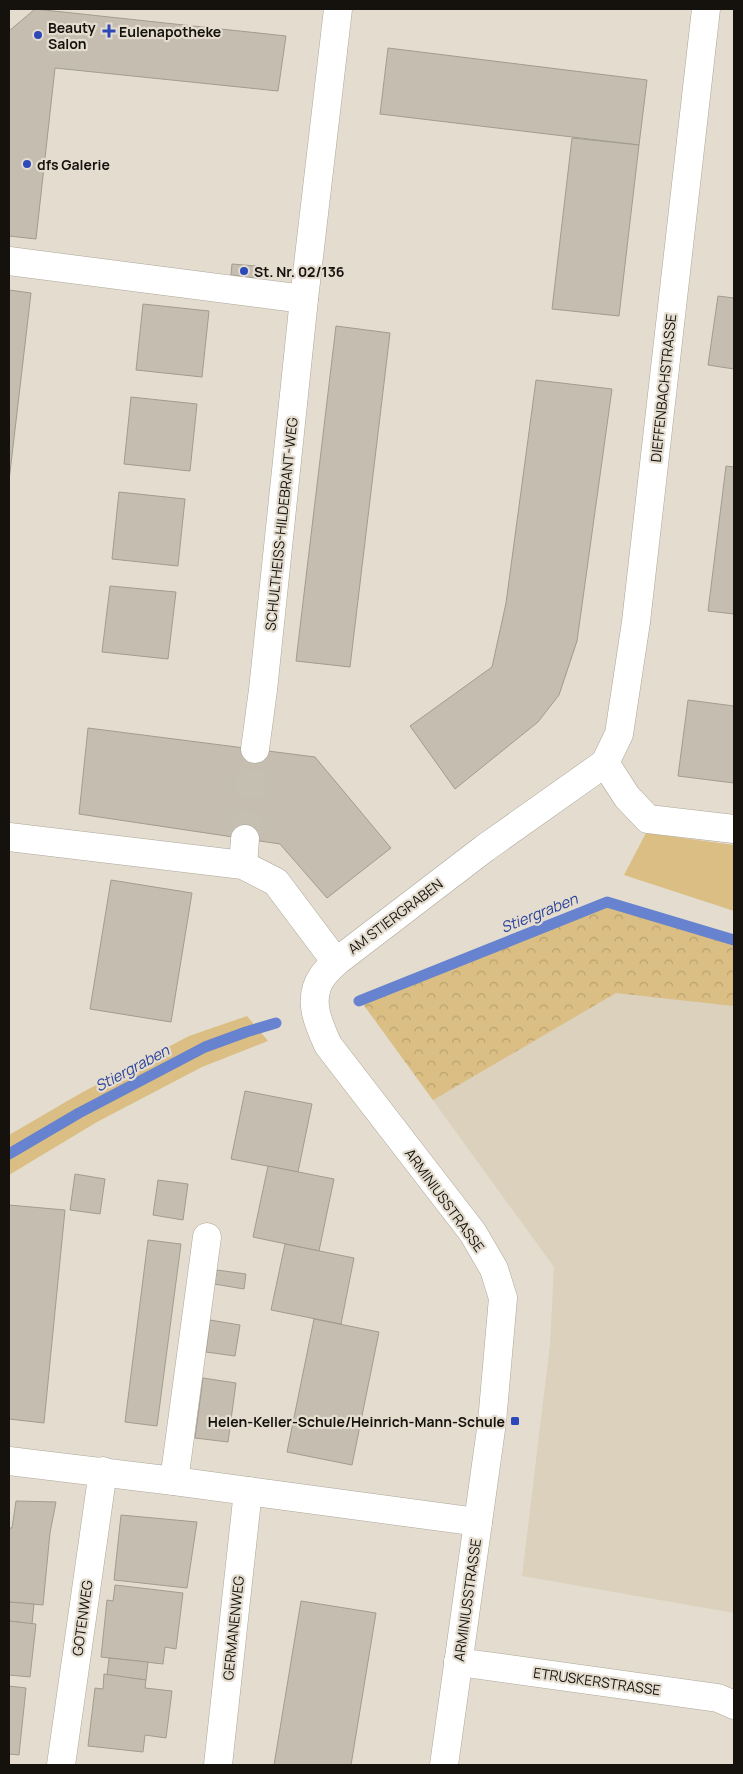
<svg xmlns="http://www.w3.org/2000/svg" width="743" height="1774" viewBox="0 0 743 1774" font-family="Manrope,sans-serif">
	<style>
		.built { fill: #dbd1bd }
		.grass { fill: #dabe83 }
		.forest { fill: url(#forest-crowns) }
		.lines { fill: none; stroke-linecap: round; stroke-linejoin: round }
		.stream { stroke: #6782ce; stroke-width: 11 }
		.building { fill: #c4bdb0; stroke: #a29c8f }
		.minor-tunnel { stroke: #c5bfb2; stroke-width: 28; stroke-dasharray: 28 14; stroke-linecap: butt }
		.minor-casing { stroke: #aca699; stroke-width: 29 }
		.minor { stroke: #fff; stroke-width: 28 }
		.poi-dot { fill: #2d49b9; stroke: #e4ddcf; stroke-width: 2 }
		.labels { text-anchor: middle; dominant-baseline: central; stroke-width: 4.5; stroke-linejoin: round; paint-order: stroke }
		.poi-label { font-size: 14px; font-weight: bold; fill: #15120e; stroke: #e4ddcf; text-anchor: start }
		.street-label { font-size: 14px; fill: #15120e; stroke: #e4ddcf }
		.water-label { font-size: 15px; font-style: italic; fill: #2a429c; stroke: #e4ddcf }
	</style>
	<defs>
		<pattern id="forest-crowns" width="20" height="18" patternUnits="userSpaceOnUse" patternTransform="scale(1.25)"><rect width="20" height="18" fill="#dabe83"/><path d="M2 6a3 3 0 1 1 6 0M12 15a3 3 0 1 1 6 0" fill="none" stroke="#baa270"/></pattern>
	</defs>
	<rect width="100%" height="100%" fill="#e4ddcf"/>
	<polygon class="built" points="607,907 734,945 734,1613 522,1576 550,1344 554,1267 363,1004"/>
	<g class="grass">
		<polygon points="646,833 734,845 734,911 624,875"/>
		<polygon points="247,1016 268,1041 202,1067 97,1122 9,1175 9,1135 81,1093 189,1036"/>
	</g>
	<polygon class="forest" points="607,907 734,945 734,1006 616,993 433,1100 363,1004"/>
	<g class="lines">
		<g class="stream">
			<polyline points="359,1001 607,902 734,940"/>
			<polyline points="9,1154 79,1113 205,1047 246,1032 276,1023"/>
		</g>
	</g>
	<g class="building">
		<polygon points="35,9 286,36 278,91 55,68 36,239 9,236 9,31"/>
		<polygon points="388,48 647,80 639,145 380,114"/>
		<polygon points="572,138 639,145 619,316 552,309"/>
		<polygon points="232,264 256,266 255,278 231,275"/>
		<polygon points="9,290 31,293 9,481"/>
		<polygon points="718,296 734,298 734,369 708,365"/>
		<polygon points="143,304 209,311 202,377 136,370"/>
		<polygon points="336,326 390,333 350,667 296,661"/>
		<polygon points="536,380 612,389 577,641 559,695 538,722 455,789 410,726 492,667 506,603"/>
		<polygon points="131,397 197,404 190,471 124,464"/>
		<polygon points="726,466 734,467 734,614 708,611"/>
		<polygon points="119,492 185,499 178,566 112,559"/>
		<polygon points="110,586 176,592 168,659 102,652"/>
		<polygon points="688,700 734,706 734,783 678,776"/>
		<polygon points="88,728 315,757 391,848 327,898 280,844 79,814"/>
		<polygon points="111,880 192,893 171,1022 90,1009"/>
		<polygon points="245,1091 312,1104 298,1172 231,1159"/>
		<polygon points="268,1166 334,1179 319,1251 253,1237"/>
		<polygon points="75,1174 105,1179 100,1214 70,1210"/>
		<polygon points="158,1180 188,1184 183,1220 153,1215"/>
		<polygon points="9,1205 65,1210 44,1423 9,1419"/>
		<polygon points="148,1240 181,1244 157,1426 125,1422"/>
		<polygon points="285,1244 354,1258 341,1324 271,1310"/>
		<polygon points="217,1270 246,1274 244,1289 214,1284"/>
		<polygon points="314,1319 379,1332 352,1465 287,1452"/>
		<polygon points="210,1320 240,1325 235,1356 206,1352"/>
		<polygon points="203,1378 236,1383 228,1442 195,1438"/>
		<polygon points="16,1501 56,1502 50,1533 43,1605 9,1602 9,1528 12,1528"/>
		<polygon points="121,1515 197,1522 187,1588 114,1580"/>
		<polygon points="115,1585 183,1593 176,1649 165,1647 163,1664 101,1657 107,1600 113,1601"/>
		<polygon points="301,1601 376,1613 351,1765 274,1765"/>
		<polygon points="9,1602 34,1604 32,1624 9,1621"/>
		<polygon points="9,1621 36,1624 30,1677 9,1675"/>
		<polygon points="109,1658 148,1662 146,1680 107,1675"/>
		<polygon points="104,1674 146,1680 145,1688 172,1691 166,1738 145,1735 143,1752 88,1746 95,1688 103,1689"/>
		<polygon points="9,1686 26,1688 19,1755 9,1754"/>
	</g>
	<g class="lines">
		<polyline class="minor-tunnel" points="245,839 255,749"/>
		<g class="minor-casing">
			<g id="minor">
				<polyline points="9,261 304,299"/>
				<polyline points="255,749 263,690 304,299 338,9"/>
				<polyline points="605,763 627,797 648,819 734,829"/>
				<polyline points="9,837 243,865 276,882 336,962"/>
				<polyline points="243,865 245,839"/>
				<polyline points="9,1461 174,1481 478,1522"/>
				<polyline points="174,1481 207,1237"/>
				<polyline points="458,1662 718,1698 734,1705"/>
				<polyline points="61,1765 103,1471"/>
				<polyline points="218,1765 248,1491"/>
				<path d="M444 1765 492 1422 503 1298 494 1269 473 1233 328 1045C318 1023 307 999 322 977 326 971 332 966 336 962L485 848 605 763 619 734 636 622 706 9"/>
			</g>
		</g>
		<use href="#minor" class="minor"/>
	</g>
	<g class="poi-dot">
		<path d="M106.5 23.5h5v5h5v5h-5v5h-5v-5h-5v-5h5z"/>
		<circle cx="38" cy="35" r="5"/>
		<circle cx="27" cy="164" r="5"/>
		<circle cx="244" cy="271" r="5"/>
		<rect x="510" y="1416" width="10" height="10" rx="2.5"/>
	</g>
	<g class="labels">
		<g class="poi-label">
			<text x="48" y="27">Beauty<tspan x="48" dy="16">Salon</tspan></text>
			<text x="119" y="31">Eulenapotheke</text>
			<text x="37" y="164">dfs Galerie</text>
			<text x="254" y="271">St. Nr. 02/136</text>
			<text x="505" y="1421" text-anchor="end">Helen-Keller-Schule/Heinrich-Mann-Schule</text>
		</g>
		<g class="street-label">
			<text transform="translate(663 388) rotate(-84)">DIEFFENBACHSTRASSE</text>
			<text transform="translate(281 524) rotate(-84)">SCHULTHEISS-HILDEBRANT-WEG</text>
			<text transform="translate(395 916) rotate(-37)">AM STIERGRABEN</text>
			<text transform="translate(445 1200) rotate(54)">ARMINIUSSTRASSE</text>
			<text transform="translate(467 1600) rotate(-82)">ARMINIUSSTRASSE</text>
			<text transform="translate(82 1618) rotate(-82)">GOTENWEG</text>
			<text transform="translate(233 1628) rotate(-84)">GERMANENWEG</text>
			<text transform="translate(597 1681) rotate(8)">ETRUSKERSTRASSE</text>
		</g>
		<g class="water-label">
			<text transform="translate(539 913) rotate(-22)">Stiergraben</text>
			<text transform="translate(132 1068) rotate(-28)">Stiergraben</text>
		</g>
	</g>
	<rect width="743" height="1774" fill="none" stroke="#15120e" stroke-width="20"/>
</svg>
